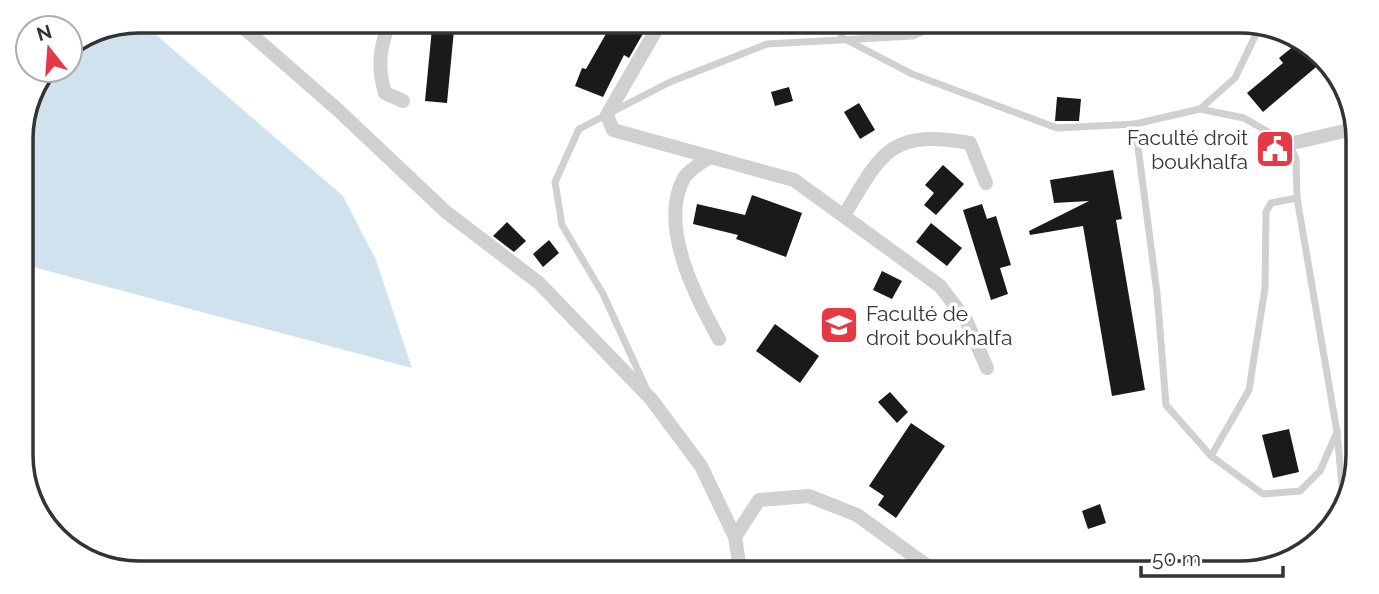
<svg xmlns="http://www.w3.org/2000/svg" width="1379" height="594" viewBox="0 0 1379 594" font-family="Raleway,sans-serif">
	<style>
		.water { fill: #cfe2ee }
		.building { fill: #1a1a1a }
		.lines { fill: none; stroke-linecap: round; stroke-linejoin: round }
		.service { stroke: #d0d0d0; stroke-width: 7 }
		.minor { stroke: #d0d0d0; stroke-width: 14 }
		.labels { text-anchor: middle; dominant-baseline: central; stroke-width: 7; stroke-linejoin: round; paint-order: stroke }
		.poi-label { font-size: 21px; fill: #333; stroke: #fff; text-anchor: end }
		.rim { fill: none; stroke: #333; stroke-width: 3.5 }
	</style>
	<rect width="100%" height="100%" fill="#fff"/>
	<polygon class="water" points="140,21 343,196 376,260 412,368 22,264 21,147 46,70 70,70 70,47"/>
	<g class="building">
		<polygon points="611,25 648,25 629,58 624,55 603,97 575,86 582,68 586,69"/>
		<polygon points="432,28 454,30 447,103 425,101"/>
		<polygon points="1300,41 1322,62 1263,112 1247,93 1283,63 1279,58"/>
		<polygon points="789,87 793,101 775,106 771,92"/>
		<polygon points="1057,97 1081,99 1079,121 1055,121"/>
		<polygon points="859,103 875,130 860,139 844,112"/>
		<polygon points="943,165 964,184 936,215 924,205 934,193 925,185"/>
		<polygon points="1113,170 1122,219 1116,220 1145,390 1112,396 1083,226 1030,235 1029,231 1089,201 1054,203 1050,180"/>
		<polygon points="752,195 802,213 786,257 736,239 738,235 693,224 697,204 745,215"/>
		<polygon points="982,204 987,219 996,216 1011,265 1000,268 1008,294 991,300 963,210"/>
		<polygon points="507,222 526,241 514,252 493,236"/>
		<polygon points="931,223 962,248 947,266 916,242"/>
		<polygon points="549,240 559,253 543,267 533,254"/>
		<polygon points="882,271 902,281 892,299 873,290"/>
		<polygon points="775,324 819,356 800,383 756,351"/>
		<polygon points="890,392 908,412 897,423 878,402"/>
		<polygon points="911,423 945,446 896,518 878,505 884,496 869,486"/>
		<polygon points="1289,429 1299,472 1273,478 1262,435"/>
		<polygon points="1100,504 1106,523 1088,529 1082,511"/>
	</g>
	<g class="lines">
		<g class="service">
			<polyline points="841,37 912,74 1057,128 1135,124 1157,293 1166,405 1211,456 1263,494 1300,491 1320,471 1337,432"/>
			<polyline points="1200,109 1235,78 1258,30"/>
			<polyline points="1135,124 1200,109 1244,118 1289,144 1296,158 1297,198 1271,203 1266,212 1265,288 1249,390 1211,456"/>
			<polyline points="1297,198 1337,432 1344,507"/>
			<polyline points="646,388 603,294 562,225 555,182 579,129 670,82 767,44 913,36 932,27"/>
		</g>
		<g class="minor">
			<polyline points="237,22 338,110 446,212 539,283 651,399 701,466 735,537 740,569"/>
			<path d="M389 23C380 48 377 67 385 93L403 101"/>
			<polyline points="659,25 607,115 613,130 794,180 940,286 966,320 987,368"/>
			<polyline points="1289,144 1357,128"/>
			<path d="M710 157C702 162 689 170 684 178 658 225 696 298 719 339"/>
			<path d="M845 214C882 151 891 129 970 143L986 183"/>
			<polyline points="735,537 759,500 809,496 857,515 933,570"/>
		</g>
	</g>
	<defs>
		<g id="civic-square" transform="scale(2.0125)"><rect x="-9" y="-9" width="18" height="18" rx="4" fill="#e63946" stroke="#fff"/><path d="M-.6-6.5H3V-4.5H.6V-3L4-1V1h2V6H-6V1h2V-1L-.6-3ZM-1.2 2.5V6h2.4V2.5Z" fill="#fff"/></g>
		<g id="school-square" transform="scale(2.0125)"><rect x="-9" y="-9" width="18" height="18" rx="4" fill="#e63946" stroke="#fff"/><path d="M0-5L7-2L0 1L-7-2ZM-4 1L0 2.5L4 1V4Q0 6-4 4Z" fill="#fff"/></g>
	</defs>
	<g fill-rule="evenodd">
		<use href="#civic-square" x="1275" y="149"/>
		<use href="#school-square" x="839" y="325"/>
	</g>
	<g class="labels">
		<g class="poi-label">
			<text x="1248" y="137">Faculté droit<tspan x="1248" dy="24">boukhalfa</tspan></text>
			<text x="866" y="313" text-anchor="start">Faculté de<tspan x="866" dy="24">droit boukhalfa</tspan></text>
		</g>
	</g>
	<path d="M0 0H1379V594H0ZM139 33H1240A106 106 0 0 1 1346 139V455A106 106 0 0 1 1240 561H139A106 106 0 0 1 33 455V139A106 106 0 0 1 139 33Z" fill="#fff" fill-rule="evenodd"/>
	<path class="rim" d="M139 33H1240A106 106 0 0 1 1346 139V455A106 106 0 0 1 1240 561H139A106 106 0 0 1 33 455V139A106 106 0 0 1 139 33Z"/>
	<g transform="translate(49 49) rotate(343)"><circle r="33" fill="#ffffff" stroke="#adadad" stroke-width="2"/>
	<path d="M0-5L12 26L0 18L-12 26Z" fill="#e63946"/>
	<text y="-10" font-size="19" font-weight="bold" text-anchor="middle" fill="#333333">N</text>
	</g>
	<path d="M1141 566v10h142v-10" fill="none" stroke="#333333" stroke-width="3.5"/>
	<text x="1152" y="566" font-size="21" fill="#333333" stroke="#ffffff" stroke-width="5" paint-order="stroke">50 m</text>
</svg>
